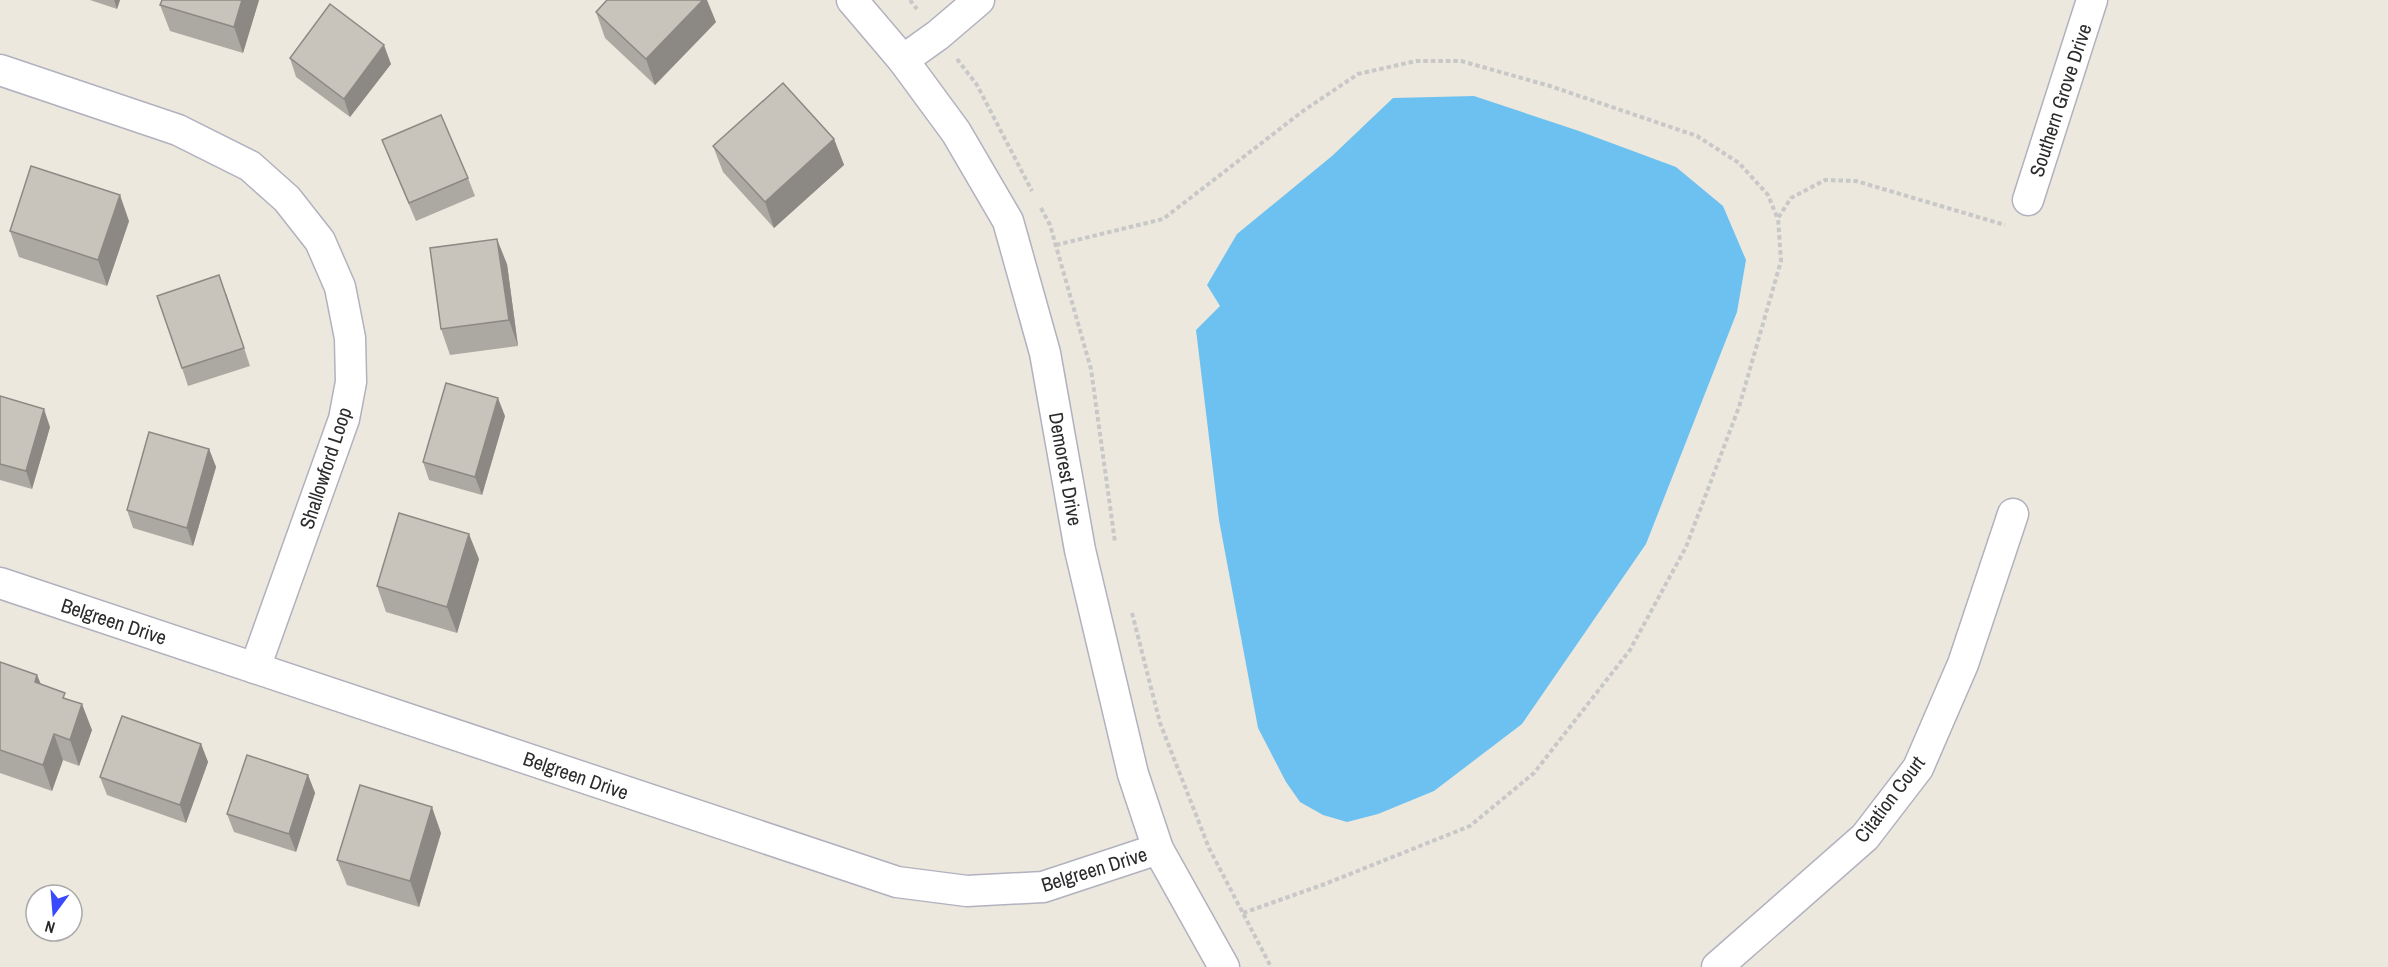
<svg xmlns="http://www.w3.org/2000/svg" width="2388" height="967" viewBox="0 0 2388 967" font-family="'Archivo Narrow',sans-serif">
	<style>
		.water { fill: #6dc1f1 }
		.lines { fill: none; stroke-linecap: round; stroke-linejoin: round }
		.minor-casing { stroke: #b1b1bf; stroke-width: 33 }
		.path { stroke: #c8c8c8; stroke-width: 4; stroke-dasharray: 4.5 3; stroke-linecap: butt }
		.minor { stroke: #fff; stroke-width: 30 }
		.wall { fill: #aca9a2 }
		.shaded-wall { fill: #8c8984 }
		.building { fill: #c8c4bc; stroke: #8c8984; stroke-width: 1.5 }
		.labels { text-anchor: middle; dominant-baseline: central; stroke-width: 6; stroke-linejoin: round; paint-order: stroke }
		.street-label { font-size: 20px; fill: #2b2b2b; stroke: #fff }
	</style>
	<rect width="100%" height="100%" fill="#ede8dd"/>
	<polygon class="water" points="1474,96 1579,131 1676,167 1723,206 1746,260 1737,312 1646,544 1522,724 1434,791 1378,814 1347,822 1323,815 1300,802 1286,782 1258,728 1219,520 1196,330 1220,306 1207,285 1237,234 1332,156 1393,98"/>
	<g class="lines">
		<g class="minor-casing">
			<g id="minor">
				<polyline points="852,0 903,60 956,132 1008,221 1045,353 1080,550 1133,774 1158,849 1224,967"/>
				<polyline points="903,60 938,35 979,0"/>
				<polyline points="0,70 178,130 250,166 287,199 320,241 340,287 350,338 351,382 344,419 255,668"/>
				<polyline points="2028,200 2092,0"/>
				<polyline points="0,583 897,882 967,891 1043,887 1158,849"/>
				<polyline points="1717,967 1865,837 1918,768 1963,664 2013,514"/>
			</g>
		</g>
		<g class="path">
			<polyline points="910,0 917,9"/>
			<polyline points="957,59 977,85 1032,191"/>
			<polyline points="1041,208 1050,225 1091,369 1115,542"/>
			<polyline points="1056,245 1163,219 1303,111 1358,74 1416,61 1461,61 1550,86 1697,136 1739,163 1768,195 1777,217"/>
			<polyline points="1132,613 1160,723 1209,848 1271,967"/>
			<polyline points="1243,913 1325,884 1470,826 1534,773 1630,650 1686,547 1739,407 1781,261 1778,218 1791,198 1825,180 1856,181 2005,225"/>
		</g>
		<use href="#minor" class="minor"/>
	</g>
	<g class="wall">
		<polygon points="90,0 120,0 117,9"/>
		<polygon points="259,0 243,53 170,31 160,5"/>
		<polygon points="596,12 716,22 655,85 605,38"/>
		<polygon points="290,58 391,64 350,117 296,77"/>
		<polygon points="834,139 844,165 774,228 723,172 713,146"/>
		<polygon points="382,140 468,178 475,196 416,221 389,158"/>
		<polygon points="129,221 107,286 19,257 10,231"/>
		<polygon points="507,264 518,346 450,355 441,329"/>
		<polygon points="226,293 250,366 188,386 182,368"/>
		<polygon points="0,396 50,427 32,489 0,480"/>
		<polygon points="505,416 482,495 429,480 423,462"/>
		<polygon points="209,449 216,467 193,546 133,528 127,510"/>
		<polygon points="479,559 457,633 386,612 377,586"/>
		<polygon points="0,662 37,675 41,684 67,699 92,730 79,766 63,760 52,791 0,773"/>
		<polygon points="201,744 208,762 186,823 107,795 100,777"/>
		<polygon points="308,775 315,793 296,852 234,832 227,814"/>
		<polygon points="441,833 419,907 347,885 337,860"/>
	</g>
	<g class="shaded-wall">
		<polygon points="114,0 120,0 117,9"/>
		<polygon points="242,0 259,0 243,53 234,27"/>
		<polygon points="703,0 707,0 716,22 655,85 646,59"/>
		<polygon points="384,45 391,64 350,117 344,99"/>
		<polygon points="834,139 844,165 774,228 765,202"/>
		<polygon points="120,195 129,221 107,286 98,260"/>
		<polygon points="497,239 507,264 518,346 509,320"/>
		<polygon points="498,398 505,416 482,495 475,477"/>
		<polygon points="44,409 50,427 32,489 26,471"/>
		<polygon points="209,449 216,467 193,546 187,528"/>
		<polygon points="469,534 479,559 457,633 447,607"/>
		<polygon points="37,675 47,701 35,682"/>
		<polygon points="82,704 92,730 79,766 70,740"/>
		<polygon points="54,734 63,760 52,791 43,765"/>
		<polygon points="201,744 208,762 186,823 180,805"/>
		<polygon points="308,775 315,793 296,852 289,834"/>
		<polygon points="432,807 441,833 419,907 410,881"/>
	</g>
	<g class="building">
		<polygon points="162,0 242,0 234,27 160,5"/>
		<polygon points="607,0 703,0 646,59 596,12"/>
		<polygon points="330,4 384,45 344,99 290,58"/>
		<polygon points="783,83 834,139 765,202 713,146"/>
		<polygon points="441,115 468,178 409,203 382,140"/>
		<polygon points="31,166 120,195 98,260 10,231"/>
		<polygon points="497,239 509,320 441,329 430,248"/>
		<polygon points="219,275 244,348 182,368 157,296"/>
		<polygon points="446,383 498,398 475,477 423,462"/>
		<polygon points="0,396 44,409 26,471 0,464"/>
		<polygon points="149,432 209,449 187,528 127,510"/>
		<polygon points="399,513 469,534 447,607 377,586"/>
		<polygon points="0,662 37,675 35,682 65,693 63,698 82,704 70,740 54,734 43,765 0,750"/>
		<polygon points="122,716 201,744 180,805 100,777"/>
		<polygon points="247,755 308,775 289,834 227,814"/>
		<polygon points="360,785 432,807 410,881 337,860"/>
	</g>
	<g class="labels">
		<g class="street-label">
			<text transform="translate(2060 100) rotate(-72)">Southern Grove Drive</text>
			<text transform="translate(325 468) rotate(-72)">Shallowford Loop</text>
			<text transform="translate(1066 469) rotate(80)">Demorest Drive</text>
			<text transform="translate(114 621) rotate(18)">Belgreen Drive</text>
			<text transform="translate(576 775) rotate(19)">Belgreen Drive</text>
			<text transform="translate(1889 799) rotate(-53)">Citation Court</text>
			<text transform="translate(1094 869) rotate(-17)">Belgreen Drive</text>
		</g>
	</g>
	<g transform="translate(54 913) rotate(196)"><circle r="28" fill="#ffffff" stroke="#aaaaaa" stroke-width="1.5"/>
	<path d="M0-4.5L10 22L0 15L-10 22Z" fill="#3949fe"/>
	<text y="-9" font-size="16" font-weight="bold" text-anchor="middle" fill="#2b2b2b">N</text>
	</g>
</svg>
